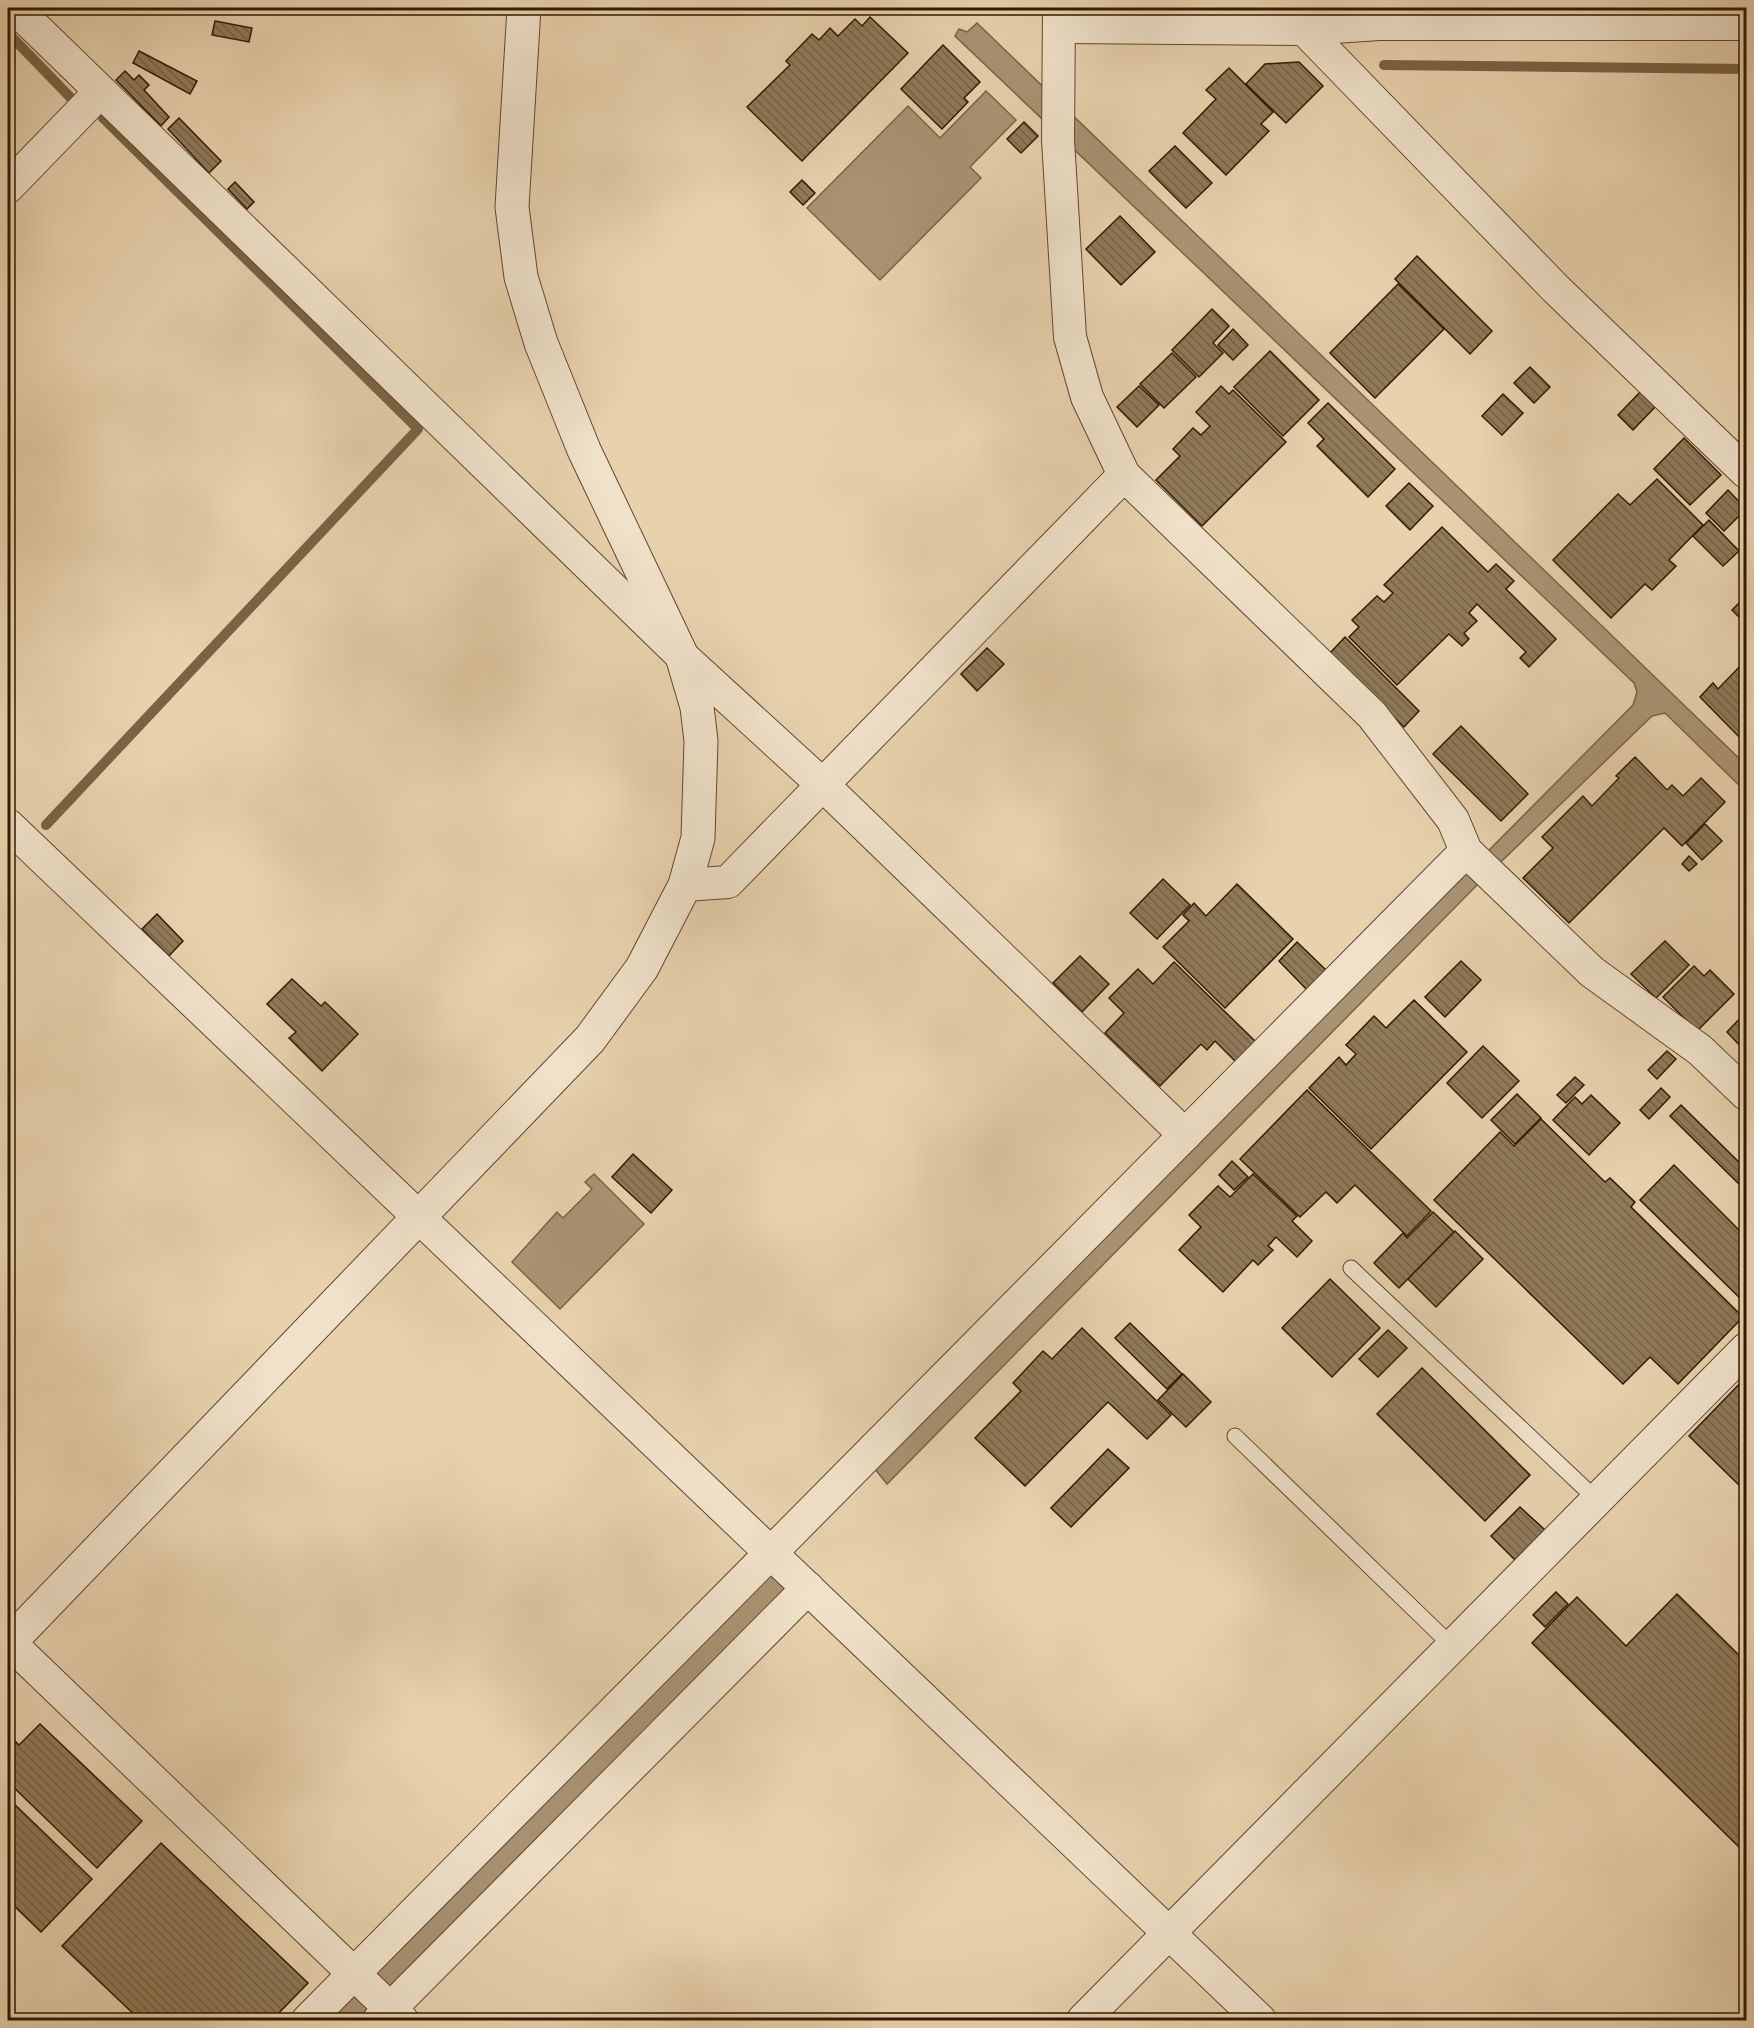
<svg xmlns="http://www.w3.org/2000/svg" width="1754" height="2028" viewBox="0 0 1754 2028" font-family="'Libre Bodoni',serif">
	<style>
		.water { fill: #aa9373; stroke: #7a6345; stroke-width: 1.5 }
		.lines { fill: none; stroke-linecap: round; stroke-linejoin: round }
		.stream { stroke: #7a6345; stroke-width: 10 }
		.building { fill: url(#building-back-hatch); stroke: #311a00; stroke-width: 1.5 }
		.service-casing { stroke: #5f482c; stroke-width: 17 }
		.minor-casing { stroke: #5f482c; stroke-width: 34 }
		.tertiary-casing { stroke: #5f482c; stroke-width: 35 }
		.service { stroke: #f0e2ca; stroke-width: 15 }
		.minor { stroke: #f0e2ca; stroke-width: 32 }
		.tertiary { stroke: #f0e2ca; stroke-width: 33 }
	</style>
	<defs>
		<pattern id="building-back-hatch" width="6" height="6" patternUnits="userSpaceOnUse" patternTransform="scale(1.5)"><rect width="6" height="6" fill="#907a5a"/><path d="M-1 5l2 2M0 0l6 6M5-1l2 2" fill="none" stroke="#766348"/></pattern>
	</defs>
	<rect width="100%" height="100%" fill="#e8d2ae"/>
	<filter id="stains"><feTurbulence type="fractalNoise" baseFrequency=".00333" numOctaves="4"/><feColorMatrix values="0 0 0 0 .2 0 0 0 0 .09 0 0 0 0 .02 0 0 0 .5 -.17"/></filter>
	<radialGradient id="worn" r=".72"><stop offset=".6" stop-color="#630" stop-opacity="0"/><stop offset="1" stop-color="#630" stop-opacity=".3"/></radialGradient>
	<g class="water">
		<polygon points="977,23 1746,765 1746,792 1665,713 1652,716 1479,883 887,1484 875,1469 1633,705 1637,692 1634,683 955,36 959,29 967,32"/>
		<polygon points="986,91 1016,120 970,167 981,178 880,280 807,208 908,106 940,138"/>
		<polygon points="594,1174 644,1224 560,1309 512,1262 557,1212 563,1218 592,1189 585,1182"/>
		<polygon points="772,1571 789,1589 364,2020 329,2020"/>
	</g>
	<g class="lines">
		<g class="stream">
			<polyline points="8,33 70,97"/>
			<polyline points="1384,65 1746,69"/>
			<polyline points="46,825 418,429 103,118"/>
			<polyline points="8,863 10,861"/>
		</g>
	</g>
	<g class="building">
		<polygon points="870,17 908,53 802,161 747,107 790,65 786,61 812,34 819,40 830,28 838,36 855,19 862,26"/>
		<polygon points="215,21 252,28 249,42 212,35"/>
		<polygon points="943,45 980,82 964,98 968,102 942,129 901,89"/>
		<polygon points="139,51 197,81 190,94 133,63"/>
		<polygon points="1299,62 1323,86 1286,123 1246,84 1265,64"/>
		<polygon points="1229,68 1273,112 1261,124 1269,131 1226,175 1183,133 1216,99 1206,90"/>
		<polygon points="125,71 134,80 139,75 149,85 144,90 169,117 161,126 116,80"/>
		<polygon points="179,118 221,161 209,173 168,129"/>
		<polygon points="1024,122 1038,136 1021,153 1007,139"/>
		<polygon points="1175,146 1212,183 1186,208 1149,171"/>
		<polygon points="802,180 815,193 803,205 790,192"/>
		<polygon points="235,182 254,202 247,209 228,189"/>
		<polygon points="1120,216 1155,252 1121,285 1086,249"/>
		<polygon points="1417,256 1492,331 1470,354 1395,279"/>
		<polygon points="1398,284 1444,329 1375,398 1330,353"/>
		<polygon points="1212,309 1229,326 1213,343 1223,353 1199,377 1172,350"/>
		<polygon points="1233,329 1248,345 1233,360 1218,345"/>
		<polygon points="1270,351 1319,400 1283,436 1234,387"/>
		<polygon points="1172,353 1196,377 1164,408 1140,384"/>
		<polygon points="1530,367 1550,387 1534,403 1514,383"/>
		<polygon points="1139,386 1159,405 1137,427 1117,407"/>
		<polygon points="1221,386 1229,394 1233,390 1286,442 1202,526 1156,480 1180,456 1173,449 1193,428 1201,435 1210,426 1196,412"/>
		<polygon points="1641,391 1656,406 1633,430 1618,415"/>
		<polygon points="1503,394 1523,413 1502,435 1482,416"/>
		<polygon points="1328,403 1395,469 1368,497 1317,446 1324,439 1308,423"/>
		<polygon points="1684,438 1721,475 1690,505 1654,469"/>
		<polygon points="1657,479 1703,525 1669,560 1676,566 1652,590 1645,584 1611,618 1553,560 1618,494 1630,505"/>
		<polygon points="1409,483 1433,506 1410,530 1386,506"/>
		<polygon points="1728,490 1746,509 1724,531 1706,513"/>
		<polygon points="1709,520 1739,551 1723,566 1693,536"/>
		<polygon points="1442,527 1488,572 1496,564 1514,581 1506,589 1556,639 1529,667 1520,658 1526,652 1477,604 1469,613 1477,621 1464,633 1469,639 1462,646 1449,634 1397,685 1349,637 1359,627 1352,620 1377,596 1384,602 1393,593 1384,585"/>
		<polygon points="1746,596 1746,624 1732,610"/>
		<polygon points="1345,637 1419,711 1404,727 1330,653"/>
		<polygon points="987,648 1004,664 977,691 961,674"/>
		<polygon points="1746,660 1746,744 1700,697 1713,683 1718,689"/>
		<polygon points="1461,726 1528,794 1501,821 1433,754"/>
		<polygon points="1635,757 1667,790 1672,785 1683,796 1701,778 1725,802 1682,846 1664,828 1569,923 1523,878 1553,848 1542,837 1583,796 1592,806 1619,778 1616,776"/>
		<polygon points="1705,824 1722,841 1702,860 1686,843"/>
		<polygon points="1689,856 1697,864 1689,871 1682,864"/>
		<polygon points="1163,879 1190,905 1157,939 1130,913"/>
		<polygon points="1237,884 1293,939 1225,1008 1163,947 1189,921 1183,915 1194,903 1206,916"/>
		<polygon points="157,914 183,941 169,956 142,929"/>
		<polygon points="1665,941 1689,965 1656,998 1631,974"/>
		<polygon points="1297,942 1328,972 1309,992 1279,961"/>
		<polygon points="1080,956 1109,984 1082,1012 1053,983"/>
		<polygon points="1461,961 1481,980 1445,1017 1425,997"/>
		<polygon points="1174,962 1256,1042 1236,1062 1215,1041 1207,1050 1201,1044 1160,1086 1105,1033 1124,1013 1109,998 1138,969 1153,984"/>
		<polygon points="1694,966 1704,976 1710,970 1734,994 1697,1031 1663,997"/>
		<polygon points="292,979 321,1006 325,1002 358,1034 322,1071 289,1038 296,1032 267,1004"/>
		<polygon points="1414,1000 1467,1052 1371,1149 1309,1088 1339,1057 1346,1065 1356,1054 1346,1045 1374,1016 1386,1028"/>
		<polygon points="1746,1012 1746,1052 1727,1032"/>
		<polygon points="1483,1046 1519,1081 1482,1118 1447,1083"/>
		<polygon points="1667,1051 1676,1059 1657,1079 1648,1070"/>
		<polygon points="1575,1077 1584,1085 1566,1103 1557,1095"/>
		<polygon points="1661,1088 1670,1097 1649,1119 1640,1110"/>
		<polygon points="1307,1090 1431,1211 1407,1236 1355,1185 1337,1203 1326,1192 1300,1217 1240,1159"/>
		<polygon points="1517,1094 1541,1118 1515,1144 1491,1120"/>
		<polygon points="1591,1095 1620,1123 1589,1155 1553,1120 1575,1097 1582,1104"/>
		<polygon points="1681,1105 1746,1169 1746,1191 1670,1116"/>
		<polygon points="1541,1119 1605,1182 1610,1178 1635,1202 1631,1207 1743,1317 1678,1384 1650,1357 1623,1384 1434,1200 1500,1132 1514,1146"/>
		<polygon points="633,1154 672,1190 651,1213 612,1177"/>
		<polygon points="1232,1161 1248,1177 1234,1190 1219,1175"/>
		<polygon points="1674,1165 1746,1237 1746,1304 1640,1200"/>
		<polygon points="1253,1174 1297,1216 1292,1221 1312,1241 1297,1257 1276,1237 1268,1246 1273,1250 1258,1265 1253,1260 1223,1292 1179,1250 1201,1227 1189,1215 1218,1186 1230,1197"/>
		<polygon points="1433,1212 1454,1232 1399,1288 1374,1263 1403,1233 1407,1238"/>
		<polygon points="1455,1231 1483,1259 1436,1307 1408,1279"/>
		<polygon points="1330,1279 1380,1328 1332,1377 1282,1328"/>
		<polygon points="1130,1323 1182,1374 1167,1389 1115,1338"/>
		<polygon points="1082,1328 1171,1415 1147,1439 1108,1402 1025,1486 975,1438 1021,1391 1013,1383 1043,1351 1052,1359"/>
		<polygon points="1388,1330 1407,1348 1378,1377 1359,1359"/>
		<polygon points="1422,1368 1530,1475 1485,1521 1377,1414"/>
		<polygon points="1183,1374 1211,1402 1186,1427 1158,1400"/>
		<polygon points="1746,1377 1746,1489 1745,1491 1689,1436"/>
		<polygon points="1108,1449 1129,1468 1071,1527 1051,1508"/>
		<polygon points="1520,1507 1545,1530 1515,1560 1491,1536"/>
		<polygon points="1556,1592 1568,1604 1545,1627 1533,1615"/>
		<polygon points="1677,1594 1746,1662 1746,1854 1532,1643 1577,1597 1626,1646"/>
		<polygon points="40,1724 142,1821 97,1868 8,1782 8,1734 19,1745"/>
		<polygon points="8,1798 92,1879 41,1932 8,1900"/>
		<polygon points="161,1843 308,1983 272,2020 140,2020 62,1946"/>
	</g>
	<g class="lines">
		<g class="service-casing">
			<g id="service">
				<polyline points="1351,1268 1597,1500"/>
				<polyline points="1235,1436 1452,1646"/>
			</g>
		</g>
		<g class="minor-casing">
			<g id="minor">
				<polyline points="15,8 682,656 824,786 1185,1135"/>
				<polyline points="1059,8 1058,140 1070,337 1087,397 1124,475 1372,715 1453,820 1466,851 1592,972 1700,1050 1746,1094"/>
				<polyline points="1061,27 1304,29 1379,24 1746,24"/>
				<polyline points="1304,29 1556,289 1746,472"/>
				<polyline points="8,187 100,92"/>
				<polyline points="8,825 1260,2020"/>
				<polyline points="685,885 728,882 1124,475"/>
				<polyline points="8,1641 402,2020"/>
				<polyline points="308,2020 1466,851"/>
				<polyline points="379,2020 808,1588"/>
				<polyline points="1083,2020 1746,1349"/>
			</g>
		</g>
		<g class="tertiary-casing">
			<polyline id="tertiary" points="8,1644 590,1039 642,968 685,885 698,838 701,741 697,707 682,656 584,450 541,343 521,277 512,207 524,8"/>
		</g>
		<use href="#service" class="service"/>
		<use href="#minor" class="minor"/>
		<use href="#tertiary" class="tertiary"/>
	</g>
	<rect width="1754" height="2028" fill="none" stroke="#e8d2ae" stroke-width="30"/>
	<rect x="9" y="9" width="1736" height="2010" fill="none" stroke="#311a00" stroke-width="3"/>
	<rect x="15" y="15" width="1724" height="1998" fill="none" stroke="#311a00" stroke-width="1.5"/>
	<rect width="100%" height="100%" filter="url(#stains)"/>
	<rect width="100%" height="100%" fill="url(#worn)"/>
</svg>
